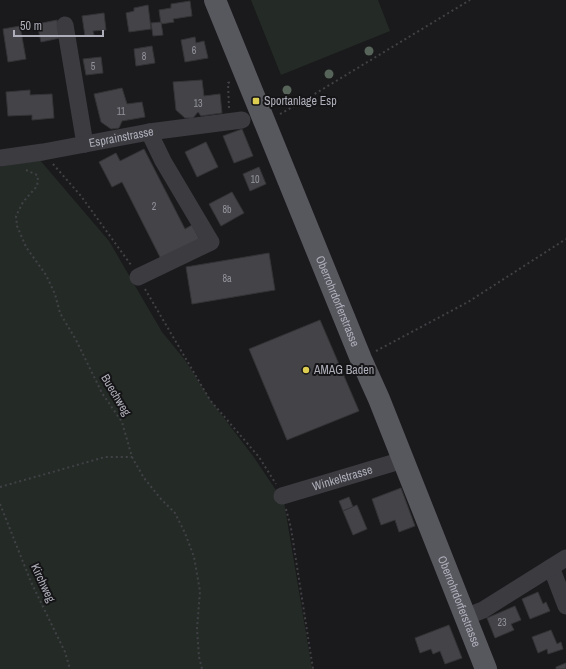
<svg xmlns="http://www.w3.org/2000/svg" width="566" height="669" viewBox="0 0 566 669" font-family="'Archivo Narrow',sans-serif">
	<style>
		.green { fill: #242b26 }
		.building { fill: #444348; stroke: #343437 }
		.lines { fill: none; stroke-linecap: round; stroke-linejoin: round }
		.path { stroke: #414146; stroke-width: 2; stroke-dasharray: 2 3; stroke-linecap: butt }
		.minor { stroke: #3b3b40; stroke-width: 17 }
		.major { stroke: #57575e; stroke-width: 22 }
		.tree { fill: #56645a }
		.poi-dot { fill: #ddcd50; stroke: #151416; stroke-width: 1.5 }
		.labels { text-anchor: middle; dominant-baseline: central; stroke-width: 4; stroke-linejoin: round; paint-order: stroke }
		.number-label { font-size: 10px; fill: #93939d }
		.poi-label { font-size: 12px; fill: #adaeb9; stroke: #151416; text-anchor: start }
		.street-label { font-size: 12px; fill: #adaeb9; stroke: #151416 }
	</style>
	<rect width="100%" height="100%" fill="#1a191b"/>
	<g class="green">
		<polygon points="251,0 378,0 390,31 281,75"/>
		<polygon points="39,159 109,241 162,332 185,360 211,401 253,456 284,502 312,669 0,669 0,167"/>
	</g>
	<g class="building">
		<polygon points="190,1 192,16 173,19 174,22 161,24 159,10 171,8 171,4"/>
		<polygon points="148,5 151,29 129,32 126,13 134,11 134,8"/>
		<polygon points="104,13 106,30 93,31 94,35 85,36 82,16"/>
		<polygon points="57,20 60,38 41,42 37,24"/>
		<polygon points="161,22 163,35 153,36 151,23"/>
		<polygon points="20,26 26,59 8,62 3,29"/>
		<polygon points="195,37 196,43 204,41 208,58 185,62 181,40"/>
		<polygon points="152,46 155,63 136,66 134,49"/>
		<polygon points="101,57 103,73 86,75 83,59"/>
		<polygon points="202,80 204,96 220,94 222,113 201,116 198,112 193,118 185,118 176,110 173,82"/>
		<polygon points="122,88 127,104 142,102 145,117 122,121 119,128 111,129 101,122 94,94"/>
		<polygon points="30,90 30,95 52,94 54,118 32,120 32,115 8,116 6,92"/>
		<polygon points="242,129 253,156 234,163 223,136"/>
		<polygon points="206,142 218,167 197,177 185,152"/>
		<polygon points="144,149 185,229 192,225 200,240 161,259 122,182 112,187 99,162 116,153 120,161"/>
		<polygon points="259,167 266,184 250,191 243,174"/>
		<polygon points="232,192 244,213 221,226 209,204"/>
		<polygon points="269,253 275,290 192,304 186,267"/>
		<polygon points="320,320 359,411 287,440 249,349"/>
		<polygon points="401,488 415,526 399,532 395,520 381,525 372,499"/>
		<polygon points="349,497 353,507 343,511 339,501"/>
		<polygon points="357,505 367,529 353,535 343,511"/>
		<polygon points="538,592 543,604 546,602 550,611 530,619 522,599"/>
		<polygon points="515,606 521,620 511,624 514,630 495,638 487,618"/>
		<polygon points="449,625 462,658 445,664 440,651 433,654 431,649 420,653 415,638"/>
		<polygon points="551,630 557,644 561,642 563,649 548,654 547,649 538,653 532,637"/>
		<polygon points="566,663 566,669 556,669 556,667"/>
	</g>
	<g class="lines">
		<g class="path">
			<polyline points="277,105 289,100 296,101 298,104"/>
			<polyline points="229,108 228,83 230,82"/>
			<polyline points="280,114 298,104 470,0"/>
			<polyline points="53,164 81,196 131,265"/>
			<polyline points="26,170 37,175 38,180 37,186 23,202 16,216 17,226 26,247 46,275 55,294 60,313 76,340 102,393 122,422 132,457 144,478 161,499 175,513 185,533 194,557 200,591 197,629 199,657 202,669"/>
			<polyline points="145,289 210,400 259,457 276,484"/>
			<polyline points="376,351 468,302 566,239"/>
			<polyline points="0,487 105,457 132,457"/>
			<polyline points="0,504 31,582 65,652 70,669"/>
			<polyline points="286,509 291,528 313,669"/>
		</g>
		<g class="minor">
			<polyline points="65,25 85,144"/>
			<path id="s1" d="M0 158 43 152 149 132 242 120"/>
			<polyline points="138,277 211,242 163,161 149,132"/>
			<path id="s2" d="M282 496 403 460"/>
			<polyline points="550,568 553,572 566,606"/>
			<polyline points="465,617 483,610 566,558"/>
		</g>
		<path class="major" id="s3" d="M215 0 361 359 379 399 486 669"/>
	</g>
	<g class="tree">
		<circle cx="369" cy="51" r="4.5"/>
		<circle cx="329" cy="74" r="4.5"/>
		<circle cx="287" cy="90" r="4.5"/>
	</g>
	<g class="poi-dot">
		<rect x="252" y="97" width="8" height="8" rx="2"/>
		<circle cx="306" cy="370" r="4"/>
	</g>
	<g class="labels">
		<g class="number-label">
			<text x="194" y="50">6</text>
			<text x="144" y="56">8</text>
			<text x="93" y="66">5</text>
			<text x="198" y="103">13</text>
			<text x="121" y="111">11</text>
			<text x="255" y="179">10</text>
			<text x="154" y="206">2</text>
			<text x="227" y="209">8b</text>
			<text x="227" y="278">8a</text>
			<text x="502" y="622">23</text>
		</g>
		<g class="poi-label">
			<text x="264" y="101">Sportanlage Esp</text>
			<text x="314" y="370">AMAG Baden</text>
		</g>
		<g class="street-label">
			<text stroke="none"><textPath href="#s1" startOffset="123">Esprainstrasse</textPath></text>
			<text stroke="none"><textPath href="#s3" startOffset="325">Oberrohrdorferstrasse</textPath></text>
			<text transform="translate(116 395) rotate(59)">Buechweg</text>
			<text stroke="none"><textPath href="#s2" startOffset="63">Winkelstrasse</textPath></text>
			<text transform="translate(43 583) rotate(65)">Kirchweg</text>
			<text stroke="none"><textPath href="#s3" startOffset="649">Oberrohrdorferstrasse</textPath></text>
		</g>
	</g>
	<path d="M14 30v6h89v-6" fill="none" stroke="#adaeb9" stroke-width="2"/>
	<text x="20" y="30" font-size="12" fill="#adaeb9" stroke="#151416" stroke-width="3" paint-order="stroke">50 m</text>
</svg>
